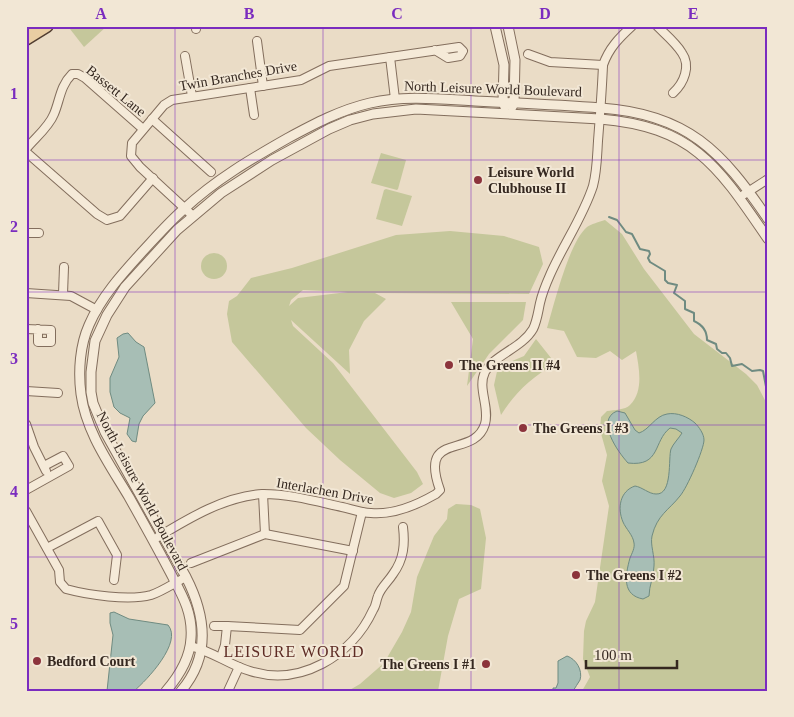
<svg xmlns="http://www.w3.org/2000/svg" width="794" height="717" viewBox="0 0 794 717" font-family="'Times New Roman',serif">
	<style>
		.green { fill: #c5c79b; fill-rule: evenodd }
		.water { fill: #a7beb5; stroke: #6f8b81 }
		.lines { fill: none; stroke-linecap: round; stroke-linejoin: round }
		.stream { stroke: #6f8b81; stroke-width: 2 }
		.minor-casing { stroke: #836e5d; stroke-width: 10 }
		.tertiary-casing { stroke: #836e5d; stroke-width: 11 }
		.primary-casing { stroke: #513d31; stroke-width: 14 }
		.minor { stroke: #f5ead8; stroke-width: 8 }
		.tertiary { stroke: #f5ead8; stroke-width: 9 }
		.primary { stroke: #e9cda2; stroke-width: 11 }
		.grid { fill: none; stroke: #7b2cbf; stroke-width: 1; stroke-opacity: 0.55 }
		.poi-dot { fill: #8c343c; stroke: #f2e7d5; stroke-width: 2 }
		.labels { text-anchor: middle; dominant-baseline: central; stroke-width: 4; stroke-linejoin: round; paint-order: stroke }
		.street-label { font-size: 14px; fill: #352820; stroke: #f2e7d5 }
		.poi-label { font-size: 14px; font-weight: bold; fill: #352820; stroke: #f2e7d5; text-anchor: start }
		.quarter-label { font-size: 16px; letter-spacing: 1px; fill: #5d2b24; stroke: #f2e7d5 }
		.neatline { fill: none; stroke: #7b2cbf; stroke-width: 2 }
		.grid-label { font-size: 16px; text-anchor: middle; font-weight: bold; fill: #7b2cbf }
	</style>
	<rect width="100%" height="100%" fill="#eadcc6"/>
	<g class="green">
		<polygon points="72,26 107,26 84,47 70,29"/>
		<polygon points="381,153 406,160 398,189 397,190 371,183"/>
		<polygon points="386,189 412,196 402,226 376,219 384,190"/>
		<path d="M605 220 622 234 644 269 694 334 746 374 757 385 768 406V691H582L590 677 583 659 584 631 586 621 595 602 609 506 602 481 607 455 600 430 601 417 607 411C614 410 625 410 630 405 644 391 639 368 636 351L622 360 610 351 596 358 577 357 564 331 547 328C554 305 569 242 587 227 591 224 599 222 605 220Z"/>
		<path d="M450 231 504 236 539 247 543 264 529 294 375 293 386 299 364 321 349 350 350 374 291 320 293 326 333 363 417 472 423 484 411 493 394 498 380 493 340 460 306 428 232 342 227 314 229 301 237 296 251 278 292 268 396 235ZM303 290 347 292H348L298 298 289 306 291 300Z"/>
		<circle cx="214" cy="266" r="13"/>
		<polygon points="451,302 526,302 523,320 489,354 467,386 473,339"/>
		<path d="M536 339 555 363C531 379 516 391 501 415L494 385 498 367 524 356Z"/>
		<polygon points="456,504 471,505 480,509 486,538 481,589 459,599 448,636 438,691 348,691 360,684 384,663 402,632 411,612 417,577 434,536 447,519 448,509"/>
	</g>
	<g class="water">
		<polygon points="128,333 136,342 144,347 155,403 143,416 139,424 136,442 132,441 127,434 130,418 120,413 114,407 110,392 110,378 119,357 117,338 123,334"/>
		<path d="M617 411 625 413 635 430 639 433C649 430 655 416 667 414 677 412 688 417 695 423 699 427 704 434 704 440 704 449 687 488 680 496 669 510 657 515 652 536 650 545 655 556 654 566 654 576 649 586 649 596L643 599C622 595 625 576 630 558 632 553 635 548 634 543 633 535 626 529 623 522 617 508 620 491 635 486 642 487 649 494 656 494 673 495 668 458 671 449 673 444 679 438 682 433L676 429 670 428C653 441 661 467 628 463 618 452 595 420 617 411Z"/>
		<path d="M114 612 129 619 168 625C183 642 147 680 134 691H107L113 635 110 623V613Z"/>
		<path d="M567 656C576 659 583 670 580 680 578 684 575 687 573 691H553V688H556L558 683V661Z"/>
	</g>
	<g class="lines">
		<path class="stream" d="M609 217 617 220 626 232 632 234 640 249 649 251 650 254 648 258 650 262 665 271V280L668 283 677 285 674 293 685 301V309L694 313V321C703 325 707 331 707 340L716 344 717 349 722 353H726L730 358 732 366 742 364 752 371 760 370 763 371 768 397"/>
		<g class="minor-casing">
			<g id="minor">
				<path d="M657 26C665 34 676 43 682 53 691 66 684 83 673 93"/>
				<polyline points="196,29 196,26"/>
				<polyline points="257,41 263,86"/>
				<polyline points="528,54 550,62 603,65"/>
				<polyline points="185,56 192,96"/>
				<polyline points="390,57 395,99"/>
				<polyline points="250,88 254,115"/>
				<polyline points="152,119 211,172"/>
				<path d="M26 149C35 138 49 127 54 114 60 100 60 86 72 74H78L85 78 143 129"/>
				<polyline points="26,152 97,214 107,220 120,216 153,178"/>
				<polyline points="740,197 768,179"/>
				<polyline points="193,216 140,167 131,156 132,143 164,105 172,100 301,80 329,66 459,47 463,51 460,56 448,58 435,50"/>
				<polyline points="26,233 39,233"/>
				<polyline points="26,293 71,296 97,310"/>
				<polyline points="63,294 64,267"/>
				<polyline points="26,329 51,330 51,342 38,342 38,329"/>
				<polyline points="26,391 58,393"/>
				<polyline points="26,424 34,447 46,471"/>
				<polyline points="26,490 69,466 63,456 44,466"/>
				<polyline points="263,494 265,534"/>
				<path d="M26 511 59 570 60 582 66 589C88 595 129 601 151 595 163 591 174 583 186 577"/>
				<path d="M158 537C189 518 226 496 263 494 290 494 315 501 342 507 351 509 361 513 371 513 394 515 417 505 436 494L440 490C418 429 474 460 485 424 490 407 477 388 485 372 494 355 522 348 533 329 537 321 538 312 540 303 542 294 546 284 550 275 563 245 583 217 593 186 597 171 597 156 598 141 600 115 602 90 603 65 609 48 619 38 632 26"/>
				<polyline points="47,548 98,521 117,555 114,580"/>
				<polyline points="191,563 265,534 353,551"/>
				<polyline points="214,626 227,626"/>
				<path d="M190 646C212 651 229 665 250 671 300 687 352 656 373 610 376 606 376 601 378 596 381 587 388 582 393 574 404 559 405 544 403 527"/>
				<polyline points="221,657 225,645 227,626 300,630 344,586 362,512"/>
				<polyline points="228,691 239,667"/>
			</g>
		</g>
		<g class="tertiary-casing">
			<g id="tertiary">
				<polyline points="495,26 504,65 503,102 505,107"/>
				<polyline points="508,26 515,60 514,103 512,107"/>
				<path d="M166 691C179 676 190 658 191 638 193 612 181 593 170 572 157 547 143 522 129 497 110 465 86 432 81 394 78 371 80 345 89 325 101 297 122 274 142 252 156 237 169 222 184 209 215 180 251 159 288 138 314 124 340 110 370 103 405 95 440 99 475 101 517 103 559 105 601 108 687 114 722 151 768 219"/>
				<path d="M181 691C211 656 206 616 186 577L105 432 93 403 91 392V372L95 341 107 315 125 287 177 230 221 193 272 160 329 129 350 120 373 114 416 109 600 119C694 127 718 166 768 239"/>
			</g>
		</g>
		<g class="primary-casing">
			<g id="primary">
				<polyline points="26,27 28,26"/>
				<polyline points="26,39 47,26"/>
			</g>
		</g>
		<use href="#minor" class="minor"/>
		<use href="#tertiary" class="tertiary"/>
		<use href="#primary" class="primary"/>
	</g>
	<path class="grid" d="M175 26V691M323 26V691M471 26V691M619 26V691M26 160H768M26 292H768M26 425H768M26 557H768"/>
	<g class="poi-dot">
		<circle cx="478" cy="180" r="5"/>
		<circle cx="449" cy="365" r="5"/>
		<circle cx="523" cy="428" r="5"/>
		<circle cx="576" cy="575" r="5"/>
		<circle cx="37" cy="661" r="5"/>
		<circle cx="486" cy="664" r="5"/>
	</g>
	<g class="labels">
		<g class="street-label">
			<text transform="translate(238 76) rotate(-10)">Twin Branches Drive</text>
			<text transform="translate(493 89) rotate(2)">North Leisure World Boulevard</text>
			<text transform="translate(116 91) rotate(39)">Bassett Lane</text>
			<text transform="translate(142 491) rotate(62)">North Leisure World Boulevard</text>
			<text transform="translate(325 491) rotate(10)">Interlachen Drive</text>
		</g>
		<g class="poi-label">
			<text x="488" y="172">Leisure World<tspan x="488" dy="16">Clubhouse II</tspan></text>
			<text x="459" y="365">The Greens II #4</text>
			<text x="533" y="428">The Greens I #3</text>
			<text x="586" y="575">The Greens I #2</text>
			<text x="47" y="661">Bedford Court</text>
			<text x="476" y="664" text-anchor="end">The Greens I #1</text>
		</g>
		<g class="quarter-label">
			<text x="294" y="651">LEISURE WORLD</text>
		</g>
	</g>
	<rect width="794" height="717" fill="none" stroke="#f2e7d5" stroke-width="55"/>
	<path d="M586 660v8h91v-8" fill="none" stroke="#352820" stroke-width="2.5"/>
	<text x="594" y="660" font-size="15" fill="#352820" stroke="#f2e7d5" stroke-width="4" paint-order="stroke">100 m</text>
	<rect x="28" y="28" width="738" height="662" class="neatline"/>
	<g class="grid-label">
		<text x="101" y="19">A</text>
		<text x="249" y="19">B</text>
		<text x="397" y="19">C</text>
		<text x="545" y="19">D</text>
		<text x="693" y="19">E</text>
		<text x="14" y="99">1</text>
		<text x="14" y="232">2</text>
		<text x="14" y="364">3</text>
		<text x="14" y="497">4</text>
		<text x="14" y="629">5</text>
	</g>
</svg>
